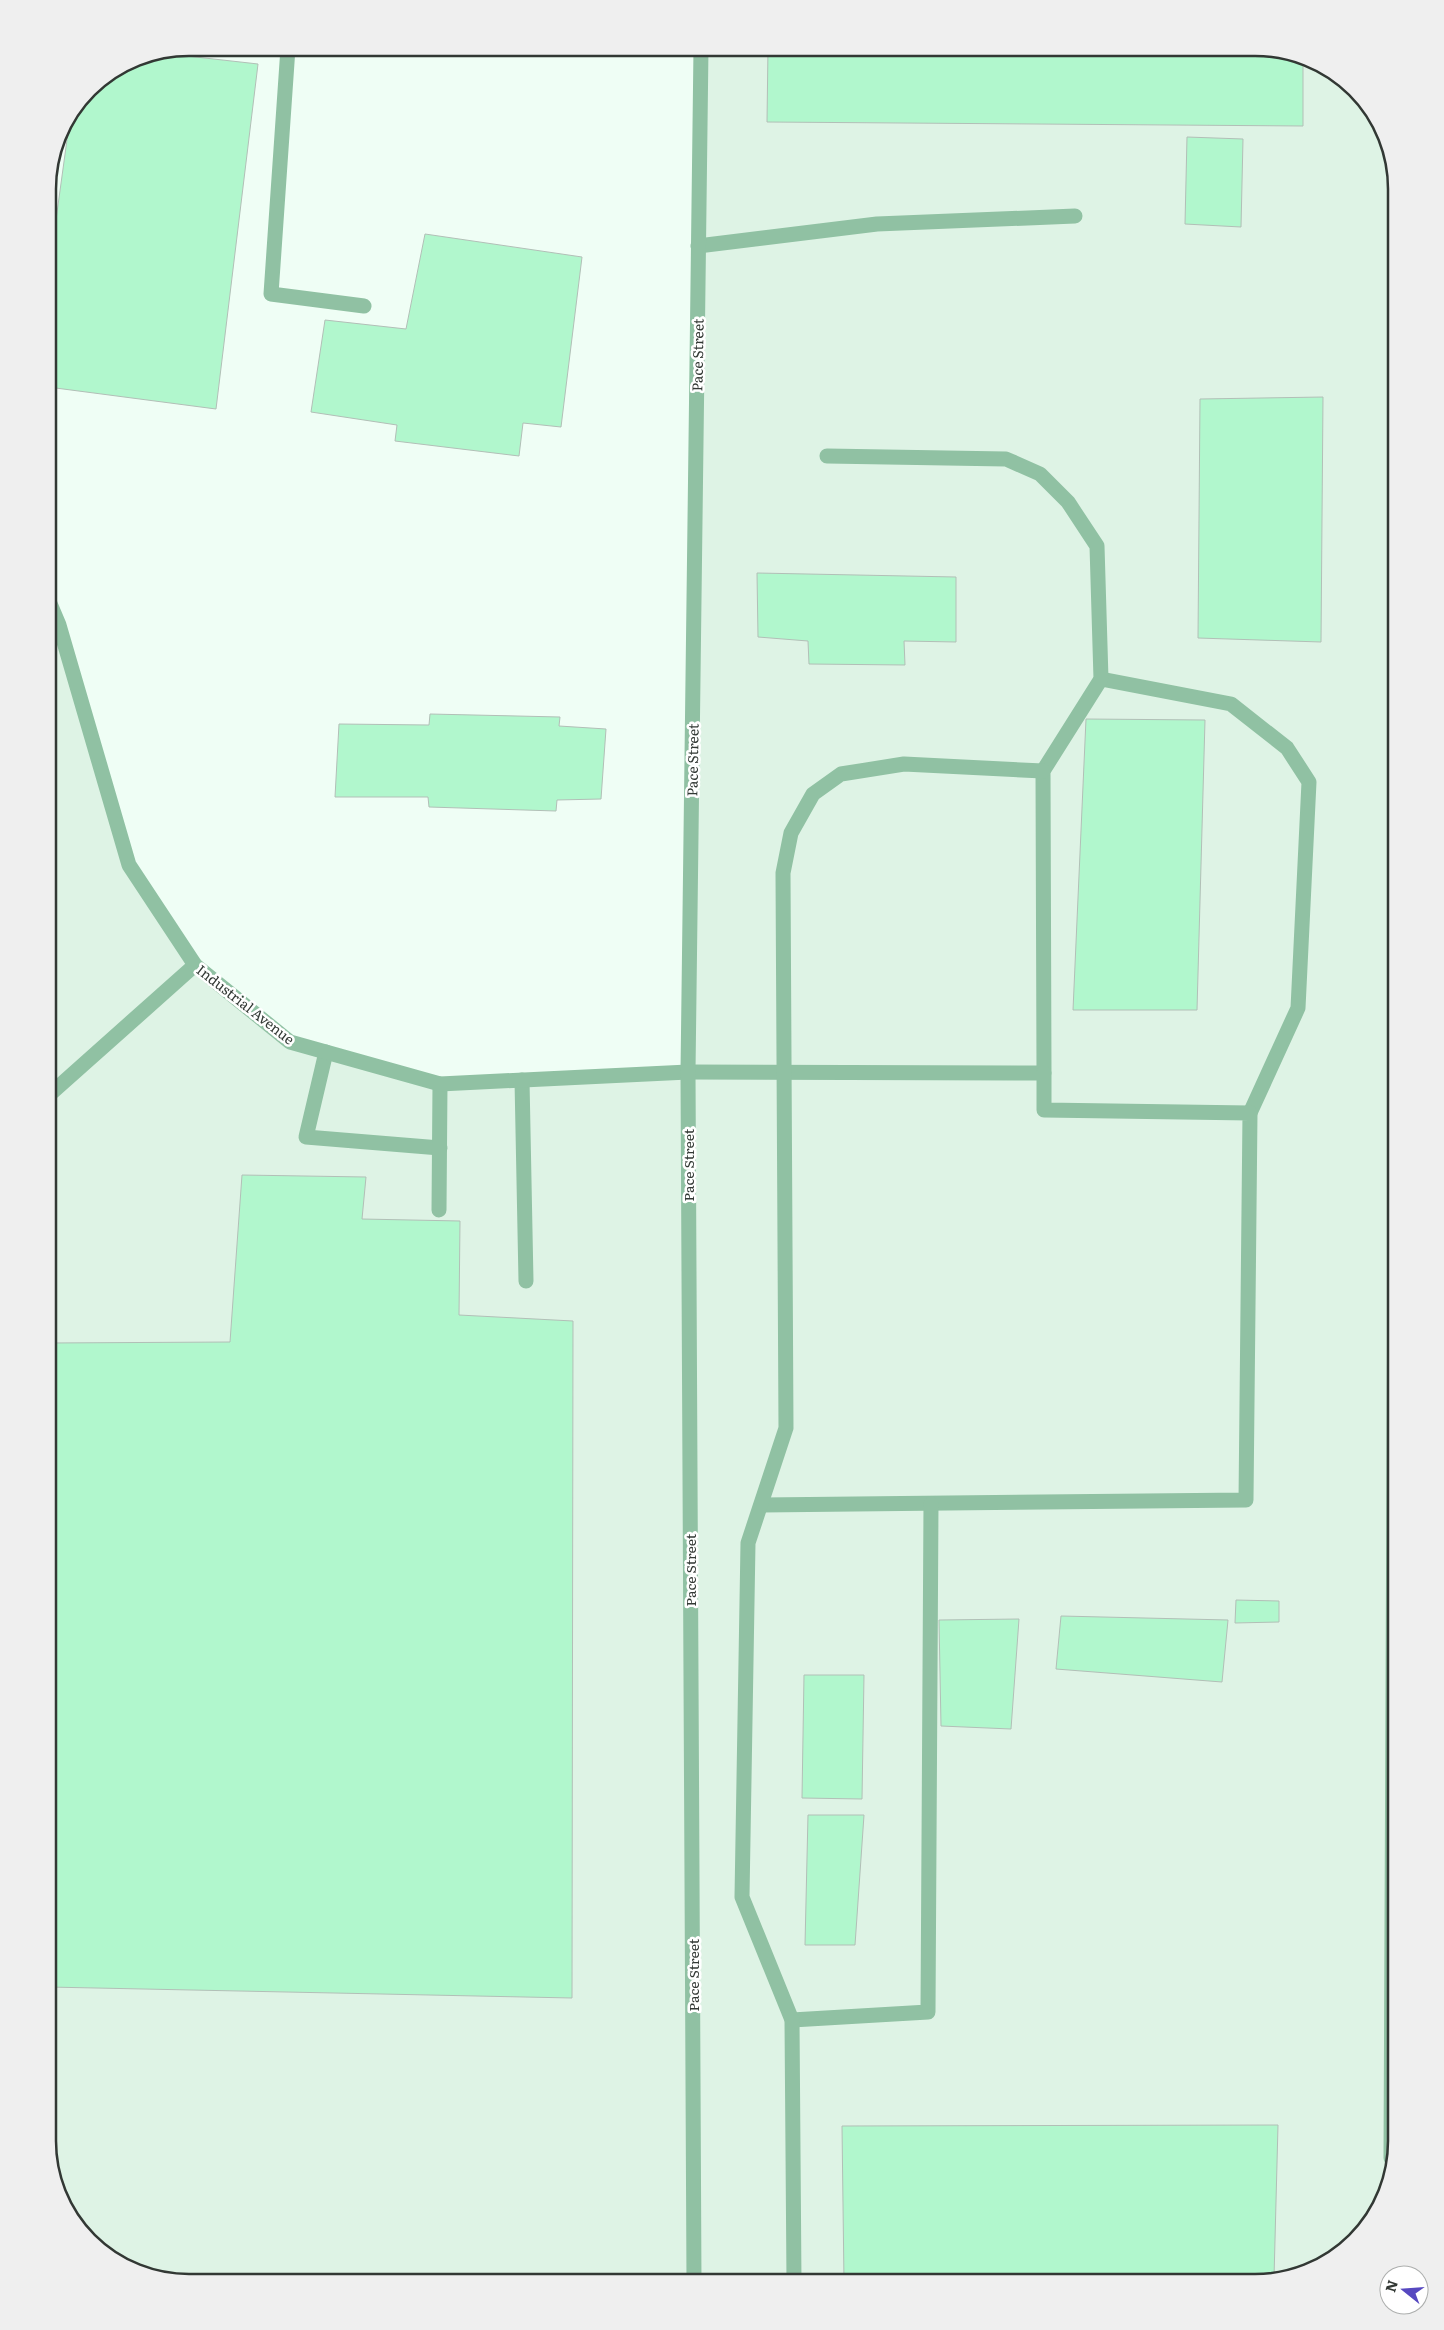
<svg xmlns="http://www.w3.org/2000/svg" width="1444" height="2330" viewBox="0 0 1444 2330" font-family="Literata,serif">
	<style>
		.built { fill: #def3e5 }
		.building { fill: #b1f7cd; stroke: #b2bfb7 }
		.lines { fill: none; stroke-linecap: round; stroke-linejoin: round }
		.service { stroke: #90c1a3; stroke-width: 15 }
		.minor { stroke: #90c1a3; stroke-width: 15 }
		.labels { text-anchor: middle; dominant-baseline: central; stroke-width: 5; stroke-linejoin: round; paint-order: stroke }
		.street-label { font-size: 14px; fill: #323834; stroke: #fff }
		.rim { fill: none; stroke: #323834; stroke-width: 2.5 }
	</style>
	<rect width="100%" height="100%" fill="#effef5"/>
	<polygon class="built" points="701,48 1264,48 1333,71 1382,126 1396,189 1396,2141 1373,2219 1318,2268 1255,2282 180,2282 111,2259 62,2204 48,2141 48,599 129,865 195,965 290,1042 440,1084 687,1072"/>
	<g class="building">
		<polygon points="768,48 1264,48 1303,61 1303,126 767,122"/>
		<polygon points="160,53 258,64 216,409 48,387 48,278 70,118 89,89 135,58"/>
		<polygon points="1187,137 1243,139 1241,227 1185,224"/>
		<polygon points="425,234 582,257 561,427 523,423 519,456 395,441 397,425 311,412 325,320 406,329"/>
		<polygon points="1323,397 1321,642 1198,638 1200,399"/>
		<polygon points="757,573 956,577 956,642 904,641 905,665 809,664 808,641 758,637"/>
		<polygon points="430,714 560,717 559,726 606,729 601,799 557,800 556,811 429,807 428,797 335,797 339,724 429,725"/>
		<polygon points="1086,719 1205,720 1197,1010 1073,1010"/>
		<polygon points="242,1175 366,1177 362,1219 460,1221 459,1315 573,1321 572,1998 48,1987 48,1343 230,1342"/>
		<polygon points="1236,1600 1279,1601 1279,1622 1235,1623"/>
		<polygon points="1061,1616 1228,1620 1222,1682 1056,1669"/>
		<polygon points="1019,1619 1011,1729 941,1726 939,1620"/>
		<polygon points="804,1675 864,1675 862,1799 802,1798"/>
		<polygon points="808,1815 864,1815 855,1945 805,1945"/>
		<polygon points="1278,2125 1274,2278 1255,2282 844,2282 842,2126"/>
	</g>
	<g class="lines">
		<g class="service">
			<polyline points="288,48 271,294 364,306"/>
			<polyline points="698,246 877,224 1075,216"/>
			<polyline points="1101,679 1231,704 1287,748 1309,782 1298,1008 1250,1113"/>
			<polyline points="326,1052 306,1137 440,1148"/>
			<polyline points="688,1072 1044,1073 1043,771 1101,679 1097,546 1068,502 1040,474 1006,459 827,456"/>
			<polyline points="522,1080 526,1281"/>
			<polyline points="48,1096 195,965"/>
			<polyline points="439,1210 440,1084"/>
			<polyline points="761,1505 1246,1500 1250,1113 1044,1110 1044,1073"/>
			<polyline points="792,2020 928,2012 931,1504"/>
			<polyline points="794,2282 792,2020 742,1897 748,1543 786,1428 783,873 791,833 813,794 841,774 904,764 1043,771"/>
		</g>
		<g class="minor">
			<polyline points="48,599 59,625 129,865 195,965 290,1042 440,1084 688,1072"/>
			<polyline points="1391,2158 1396,994"/>
			<polyline points="694,2282 688,1072 701,48"/>
		</g>
	</g>
	<g class="labels">
		<g class="street-label">
			<text transform="translate(697 355) rotate(-89)">Pace Street</text>
			<text transform="translate(692 760) rotate(-89)">Pace Street</text>
			<text transform="translate(246 1004) rotate(38)">Industrial Avenue</text>
			<text transform="translate(688 1165) rotate(-90)">Pace Street</text>
			<text transform="translate(690 1570) rotate(-90)">Pace Street</text>
			<text transform="translate(693 1975) rotate(-90)">Pace Street</text>
		</g>
	</g>
	<path d="M0 0H1444V2330H0ZM189 56H1255A133 133 0 0 1 1388 189V2141A133 133 0 0 1 1255 2274H189A133 133 0 0 1 56 2141V189A133 133 0 0 1 189 56Z" fill="#efefef" fill-rule="evenodd"/>
	<path class="rim" d="M189 56H1255A133 133 0 0 1 1388 189V2141A133 133 0 0 1 1255 2274H189A133 133 0 0 1 56 2141V189A133 133 0 0 1 189 56Z"/>
	<g transform="translate(1404 2290) rotate(287)"><circle r="24" fill="#ffffff" stroke="#adafae"/>
	<path d="M0-4L9 19L0 12L-9 19Z" fill="#5648c0"/>
	<text y="-8" font-size="14" font-weight="bold" text-anchor="middle" fill="#323834">N</text>
	</g>
</svg>
